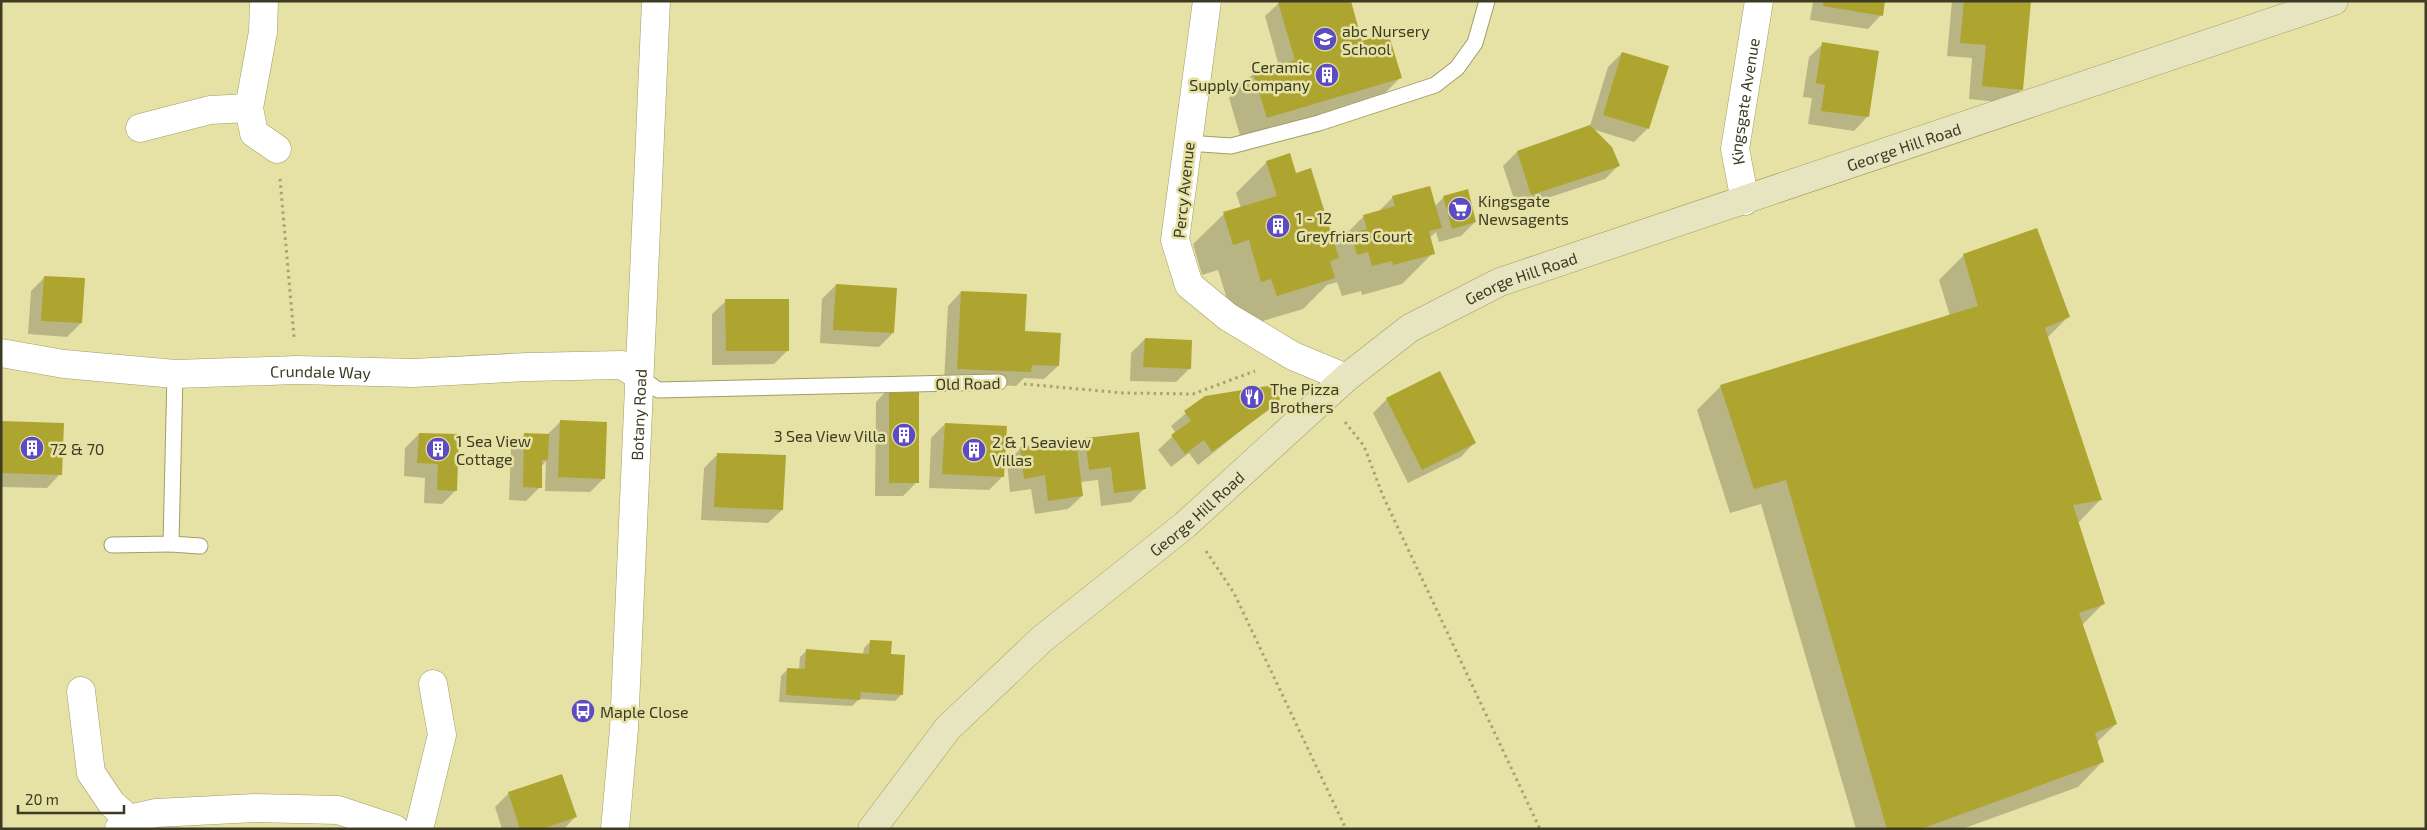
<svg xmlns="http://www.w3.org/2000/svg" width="2427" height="830" viewBox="0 0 2427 830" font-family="'Exo 2',sans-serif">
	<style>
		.shadow { fill: #0003 }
		.building { fill: #aea430 }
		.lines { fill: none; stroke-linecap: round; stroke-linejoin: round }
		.service-casing { stroke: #a19d64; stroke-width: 17 }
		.minor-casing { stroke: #a19d64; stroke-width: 29 }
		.tertiary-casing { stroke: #a19d64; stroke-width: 29 }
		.secondary-casing { stroke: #a19d64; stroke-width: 29 }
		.path { stroke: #a5a274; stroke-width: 3; stroke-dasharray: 2.5 4; stroke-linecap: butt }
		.service { stroke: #fff; stroke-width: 15 }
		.minor { stroke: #fff; stroke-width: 28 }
		.tertiary { stroke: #fff; stroke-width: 28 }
		.secondary { stroke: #e7e4c0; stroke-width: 28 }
		.labels { text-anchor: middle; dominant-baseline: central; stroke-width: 5; stroke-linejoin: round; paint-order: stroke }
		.poi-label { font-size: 16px; fill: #3d3b23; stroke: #e6e2a6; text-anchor: start }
		.street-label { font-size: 16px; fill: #3d3b23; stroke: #e6e2a6 }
	</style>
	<rect width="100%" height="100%" fill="#e6e2a6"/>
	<g class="shadow">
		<polygon points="1284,1 1349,1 1361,42 1401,77 1376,102 1242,142 1229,98 1253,74 1279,66 1265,16 1279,3"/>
		<polygon points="1813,1 1883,1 1881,15 1868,29 1810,20"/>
		<polygon points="1952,1 2029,1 2022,89 2008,103 1969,99 1972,58 1947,56"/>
		<polygon points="1823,44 1867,117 1854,131 1808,124 1812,98 1803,97 1809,57"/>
		<polygon points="1622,53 1648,128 1634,142 1592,129 1618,166 1605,179 1517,208 1503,166 1517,152 1590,126 1608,67"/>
		<polygon points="1267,162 1296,174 1334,246 1364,216 1378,212 1393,197 1434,207 1444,197 1475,222 1461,236 1439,242 1436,232 1429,238 1433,253 1402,284 1362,295 1361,291 1342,296 1337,282 1327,285 1303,309 1246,326 1231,312 1218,270 1202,275 1193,244 1224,214 1241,208 1236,193"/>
		<polygon points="1964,255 2068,317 2047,338 2100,500 2078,523 2104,603 2082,625 2116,724 2096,743 2102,762 2078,787 1962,829 1856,829 1761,504 1730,513 1697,410 1721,386 1950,316 1939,280"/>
		<polygon points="45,277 81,323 67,337 28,334 31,291"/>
		<polygon points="836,285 893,333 879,347 820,343 822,299"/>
		<polygon points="961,292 1024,333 1058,366 1044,379 1024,378 1016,386 944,382 948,306"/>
		<polygon points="726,301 788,350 774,364 712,365 712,314"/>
		<polygon points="1145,339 1190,368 1176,382 1130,381 1131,353"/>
		<polygon points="1439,373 1474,443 1461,457 1408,483 1373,413 1387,399"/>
		<polygon points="889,388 917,482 903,496 875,496 876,402"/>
		<polygon points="1205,397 1278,401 1198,465 1189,453 1171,467 1158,450 1176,433 1171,426"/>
		<polygon points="561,421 604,478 590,492 545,491 546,461 541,467 540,487 526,501 509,500 511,449 524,435 547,435"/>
		<polygon points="1,423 60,474 47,488 1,487"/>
		<polygon points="945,424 1003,476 989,490 929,488 931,438"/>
		<polygon points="419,434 456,490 442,504 424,503 425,478 404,476 405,448"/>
		<polygon points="1086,440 1145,488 1131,502 1101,506 1098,480 1080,482 1082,496 1068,509 1035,514 1031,489 1010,492 1007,462 1020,449 1076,449"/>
		<polygon points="718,454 782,510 768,523 701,520 704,468"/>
		<polygon points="871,641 889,655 902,694 895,701 859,699 852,706 779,702 781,676 788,669 799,670 800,657 807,650 863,655 864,648"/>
		<polygon points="509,793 575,817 564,829 502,829 495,807"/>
	</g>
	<g class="building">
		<polygon points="1351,1 1362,41 1388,32 1402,78 1267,118 1253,73 1295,60 1278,2"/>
		<polygon points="1824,1 1885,1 1883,16 1823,6"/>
		<polygon points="1964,1 2031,1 2023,90 1982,86 1986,45 1960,43"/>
		<polygon points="1822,42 1879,51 1869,117 1821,111 1825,85 1816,83"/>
		<polygon points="1622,52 1669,66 1649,129 1603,115"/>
		<polygon points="1590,125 1612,147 1620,166 1531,195 1517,151"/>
		<polygon points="1290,153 1296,173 1311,168 1339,258 1330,261 1335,278 1277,296 1271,279 1261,282 1249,240 1233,245 1223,212 1277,196 1266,161"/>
		<polygon points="1430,186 1442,228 1429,231 1435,254 1393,265 1392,261 1372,266 1368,252 1357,255 1351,233 1367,229 1363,215 1395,206 1392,196"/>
		<polygon points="1468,189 1476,222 1452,229 1443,196"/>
		<polygon points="2037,228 2070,317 2045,328 2102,500 2073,505 2105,604 2079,613 2117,724 2095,733 2104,762 1921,829 1887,829 1786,480 1754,489 1720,385 1978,306 1963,254"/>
		<polygon points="44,276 85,278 82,323 41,321"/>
		<polygon points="836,284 897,288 894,333 833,330"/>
		<polygon points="961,291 1027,294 1025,331 1061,333 1059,366 1032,365 1031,372 957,369"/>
		<polygon points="725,299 789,299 789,351 726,351"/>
		<polygon points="1145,338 1192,340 1191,369 1143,367"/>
		<polygon points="1440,371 1476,443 1422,470 1386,398"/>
		<polygon points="1279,384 1281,391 1279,402 1212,452 1204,440 1185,454 1171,435 1191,421 1184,411 1205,396"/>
		<rect x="889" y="387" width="30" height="96"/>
		<polygon points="560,420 607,422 605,479 558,477"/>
		<polygon points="1,421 64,423 62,475 1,473"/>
		<polygon points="945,423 1007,426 1004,477 942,474"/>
		<polygon points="1139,432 1146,489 1114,493 1111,467 1089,470 1085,438"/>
		<polygon points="419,433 459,434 457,491 437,490 438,464 417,463"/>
		<polygon points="524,433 549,434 548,460 542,460 542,488 523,487"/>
		<polygon points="1076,440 1083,496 1048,501 1045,475 1024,479 1020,447"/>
		<polygon points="717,453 786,455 783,510 714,507"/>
		<polygon points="870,640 892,641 891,654 905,655 903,695 861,692 860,700 786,695 787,668 805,669 806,649 869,654"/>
		<polygon points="562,774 577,817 542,829 520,829 508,792"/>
	</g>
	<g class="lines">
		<g class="service-casing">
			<g id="service">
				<polyline points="1187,143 1231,146 1319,123 1435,85 1457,68 1475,43 1487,1"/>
				<polyline points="639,376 658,390 999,382"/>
				<polyline points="171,544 200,546"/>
				<polyline points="112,545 171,544 175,374"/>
			</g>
		</g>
		<g class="minor-casing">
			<g id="minor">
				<polyline points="264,1 263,32 249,108 254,133 277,149"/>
				<polyline points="1207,1 1175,240 1189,285 1228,317 1293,356 1346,378"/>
				<polyline points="140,128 210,110 249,108"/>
				<path id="s1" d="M1745 201 1735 149 1759 1"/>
				<path id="s2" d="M1 353 64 364 175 374 297 370 413 373 527 367 622 365 639 376"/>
				<polyline points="81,691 91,773 112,804 129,819"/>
				<polyline points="119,829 129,819 156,813 255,808 338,810 395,829"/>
				<polyline points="419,829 442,735 433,684"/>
			</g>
		</g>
		<g class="tertiary-casing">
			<g id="tertiary">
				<path id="s3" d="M615 829 624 729 656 1"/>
			</g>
		</g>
		<g class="secondary-casing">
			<g id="secondary">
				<path id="s4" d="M872 829 948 728 1042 639 1185 525 1346 378 1410 328 1500 282 2334 1"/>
			</g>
		</g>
		<g class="path">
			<polyline points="280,179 294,337"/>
			<polyline points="1024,384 1124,393 1193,394 1255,371"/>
			<polyline points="1345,422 1364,446 1383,496 1540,829"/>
			<polyline points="1206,551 1234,593 1346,829"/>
		</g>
		<use href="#service" class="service"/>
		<use href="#minor" class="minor"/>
		<use href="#tertiary" class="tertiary"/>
		<use href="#secondary" class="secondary"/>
	</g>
	<defs>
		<g id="school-disc" transform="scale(1.25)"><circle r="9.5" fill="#5c4bc3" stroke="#e6e2a6"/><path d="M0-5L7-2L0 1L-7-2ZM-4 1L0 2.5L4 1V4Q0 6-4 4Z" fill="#fff"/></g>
		<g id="building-disc" transform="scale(1.25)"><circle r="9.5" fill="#5c4bc3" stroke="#e6e2a6"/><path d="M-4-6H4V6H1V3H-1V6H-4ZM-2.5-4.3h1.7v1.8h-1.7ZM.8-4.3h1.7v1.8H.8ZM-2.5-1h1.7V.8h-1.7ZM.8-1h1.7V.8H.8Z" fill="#fff"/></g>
		<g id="supermarket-disc" transform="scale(1.25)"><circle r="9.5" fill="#5c4bc3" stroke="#e6e2a6"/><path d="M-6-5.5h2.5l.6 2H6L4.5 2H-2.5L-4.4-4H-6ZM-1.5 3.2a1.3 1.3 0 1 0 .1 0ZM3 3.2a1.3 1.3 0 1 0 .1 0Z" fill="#fff"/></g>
		<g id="restaurant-disc" transform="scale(1.25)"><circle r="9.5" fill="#5c4bc3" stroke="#e6e2a6"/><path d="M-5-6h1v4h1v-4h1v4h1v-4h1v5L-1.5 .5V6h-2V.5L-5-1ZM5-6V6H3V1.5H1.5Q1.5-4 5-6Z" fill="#fff"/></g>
		<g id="bus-disc" transform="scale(1.25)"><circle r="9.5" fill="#5c4bc3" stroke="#e6e2a6"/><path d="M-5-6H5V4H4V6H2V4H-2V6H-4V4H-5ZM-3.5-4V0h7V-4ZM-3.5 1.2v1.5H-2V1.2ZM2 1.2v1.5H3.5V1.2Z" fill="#fff"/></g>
	</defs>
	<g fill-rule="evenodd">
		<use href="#school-disc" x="1325" y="39"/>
		<use href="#building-disc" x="1327" y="75"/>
		<use href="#supermarket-disc" x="1460" y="209"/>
		<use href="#building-disc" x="1278" y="226"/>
		<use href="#restaurant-disc" x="1252" y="397"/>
		<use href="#building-disc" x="904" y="435"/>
		<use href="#building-disc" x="32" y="448"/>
		<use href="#building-disc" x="438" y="449"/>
		<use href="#building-disc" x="974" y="450"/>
		<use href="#bus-disc" x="583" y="711"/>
	</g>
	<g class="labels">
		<g class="poi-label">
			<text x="1342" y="30">abc Nursery<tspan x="1342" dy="18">School</tspan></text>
			<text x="1310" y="66" text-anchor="end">Ceramic<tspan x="1310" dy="18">Supply Company</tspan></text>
			<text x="1478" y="200">Kingsgate<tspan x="1478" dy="18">Newsagents</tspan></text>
			<text x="1296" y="217">1 - 12<tspan x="1296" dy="18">Greyfriars Court</tspan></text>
			<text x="1270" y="388">The Pizza<tspan x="1270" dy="18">Brothers</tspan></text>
			<text x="886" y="435" text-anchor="end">3 Sea View Villa</text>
			<text x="456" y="440">1 Sea View<tspan x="456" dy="18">Cottage</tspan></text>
			<text x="992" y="441">2 &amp; 1 Seaview<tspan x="992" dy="18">Villas</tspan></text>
			<text x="50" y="448">72 &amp; 70</text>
			<text x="600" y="711">Maple Close</text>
		</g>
		<g class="street-label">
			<text stroke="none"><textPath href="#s1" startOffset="101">Kingsgate Avenue</textPath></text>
			<text stroke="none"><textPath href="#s4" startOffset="1265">George Hill Road</textPath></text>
			<text transform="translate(1183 190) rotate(-84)">Percy Avenue</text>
			<text stroke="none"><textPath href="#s4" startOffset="860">George Hill Road</textPath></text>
			<text stroke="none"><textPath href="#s2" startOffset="321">Crundale Way</textPath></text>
			<text transform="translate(968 383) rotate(-1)">Old Road</text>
			<text stroke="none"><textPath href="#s3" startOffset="415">Botany Road</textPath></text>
			<text stroke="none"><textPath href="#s4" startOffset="455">George Hill Road</textPath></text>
		</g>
	</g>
	<rect width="2427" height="830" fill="none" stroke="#3d3b23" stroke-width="5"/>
	<path d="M18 805v8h106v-8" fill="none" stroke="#3d3b23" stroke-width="2.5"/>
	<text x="25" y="805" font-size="15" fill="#3d3b23" stroke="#e6e2a6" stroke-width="4" paint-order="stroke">20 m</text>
</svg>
